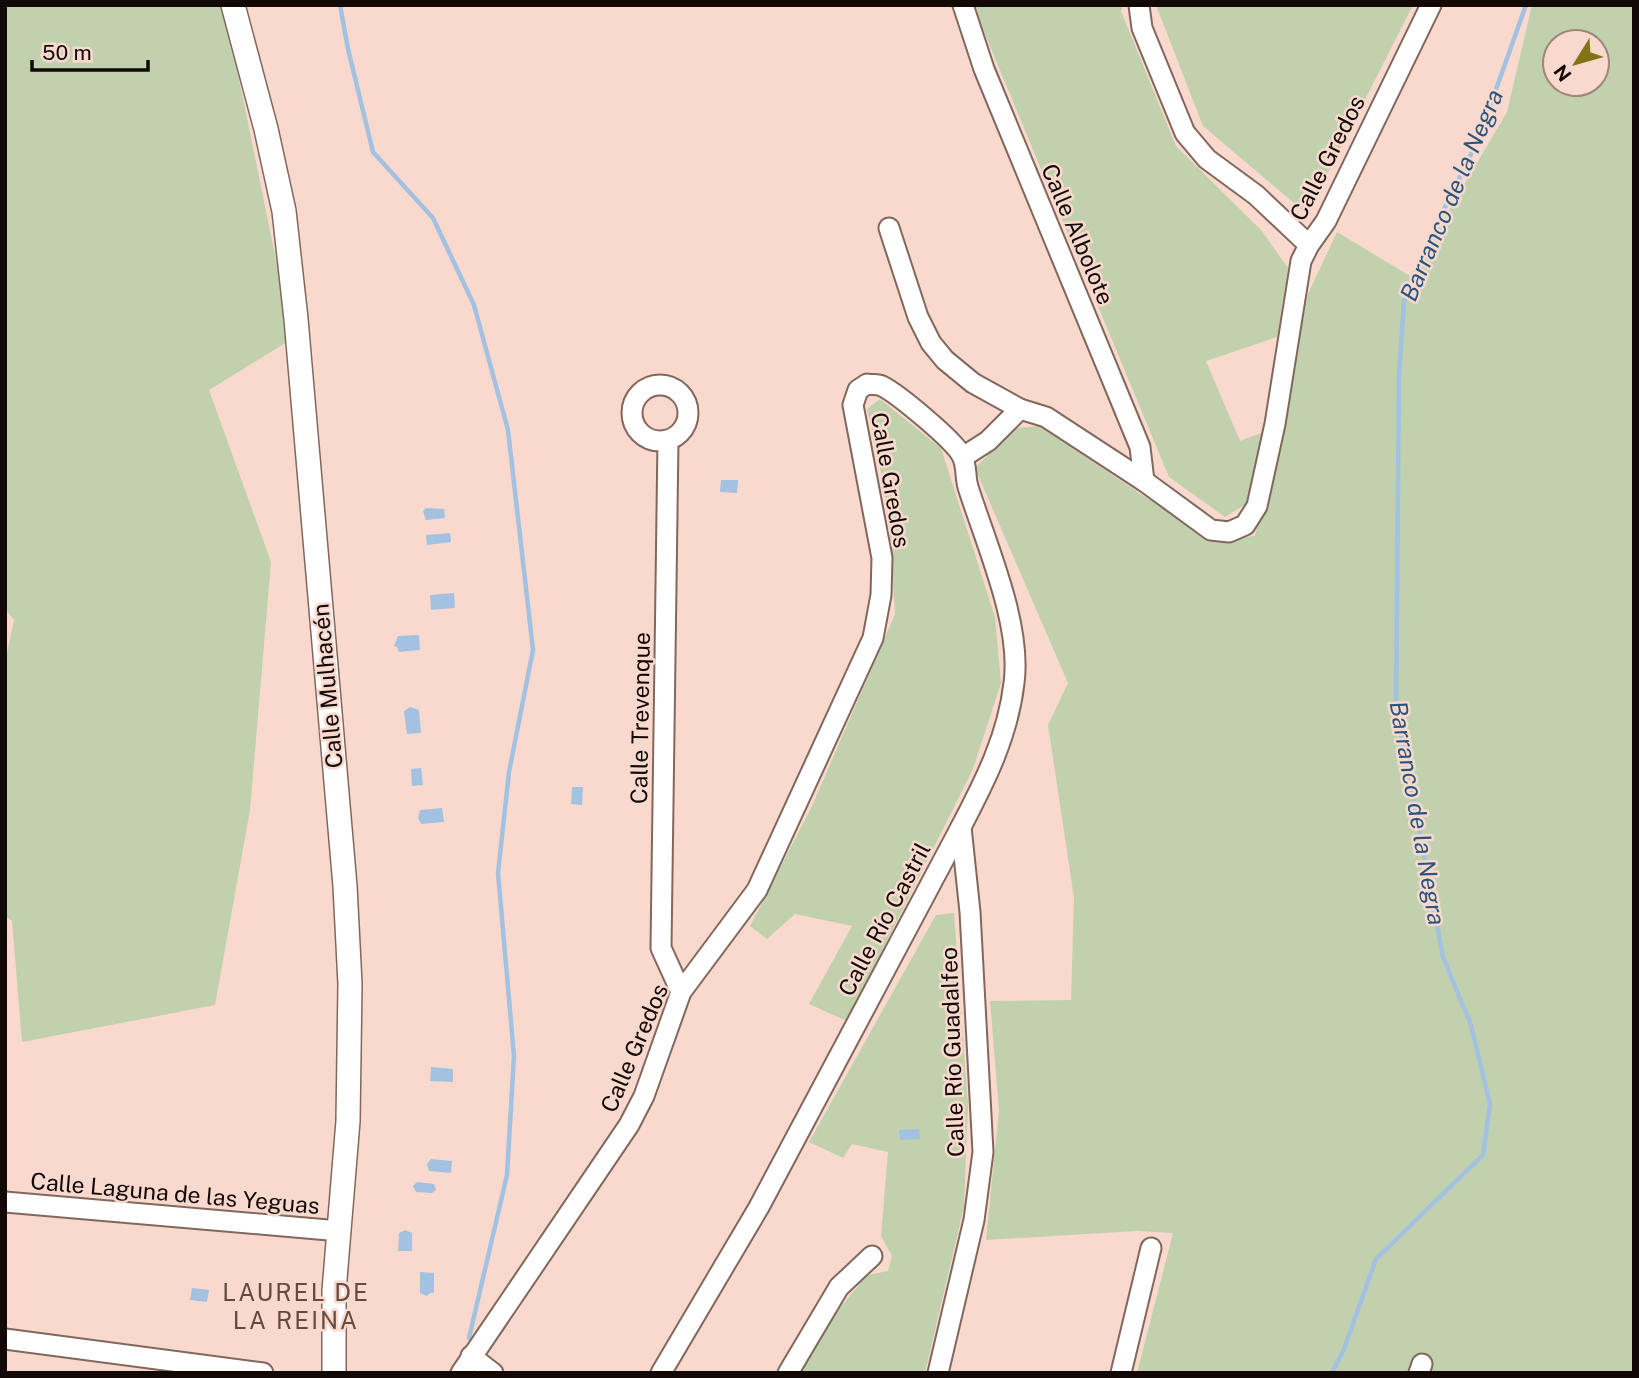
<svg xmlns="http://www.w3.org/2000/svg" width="1639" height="1378" viewBox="0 0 1639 1378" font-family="'Public Sans',sans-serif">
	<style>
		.green { fill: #c1d1ad; fill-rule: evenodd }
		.water { fill: #a3c1e1 }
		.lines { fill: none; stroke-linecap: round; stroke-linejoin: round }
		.stream { stroke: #a3c1e1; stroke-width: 4.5 }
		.minor-casing { stroke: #82675d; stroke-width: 23 }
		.tertiary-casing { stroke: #82675d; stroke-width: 26 }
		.minor { stroke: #fff; stroke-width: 19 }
		.tertiary { stroke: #fff; stroke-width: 23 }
		.labels { text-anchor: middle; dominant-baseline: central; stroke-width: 5; stroke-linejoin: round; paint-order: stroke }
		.street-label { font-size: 23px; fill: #120906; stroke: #f9d9cd }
		.water-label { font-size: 24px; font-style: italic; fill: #28547e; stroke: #f9d9cd }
		.neighbourhood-label { font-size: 24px; letter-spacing: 2px; fill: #634940; stroke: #f9d9cd }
	</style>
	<rect width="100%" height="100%" fill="#f9d9cd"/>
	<g class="green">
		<polygon points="5,5 224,5 292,339 209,390 271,562 250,810 215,1005 22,1042 12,921 5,916 5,663 14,620 5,609"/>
		<polygon points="976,5 1123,5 1121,11 1176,146 1262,231 1288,268 1277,337 1206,361 1240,441 1264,432 1249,502 1225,517 1169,477 980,22"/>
		<polygon points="1156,5 1413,5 1307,214 1203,126"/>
		<path d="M1532 5H1634V1373H1137L1173 1233 1137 1231 986 1240 999 1110 990 1001 1071 1000 1074 898 1048 725 1068 683 975 468 1015 428 1039 426 1210 540 1255 536 1308 294 1337 232 1410 276 1507 112ZM1555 42H1597V84H1555Z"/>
		<polygon points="880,399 941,448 995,617 1001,683 973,769 847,1021 809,1004 852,926 795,914 767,939 750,926 812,806 895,614 889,520 877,449 867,409"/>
		<polygon points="954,913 968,1107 964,1207 925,1373 801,1373 830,1320 867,1275 888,1271 892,1256 881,1236 888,1152 852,1144 843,1158 809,1142 936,915"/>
	</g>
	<g class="water">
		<polygon points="721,480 738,480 737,493 720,492"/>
		<polygon points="426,508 444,509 445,518 426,520 423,511"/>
		<polygon points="450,533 451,542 427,545 426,535"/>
		<polygon points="454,593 455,608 431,610 430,595"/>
		<polygon points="419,635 420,650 399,652 398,648 394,646 398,636"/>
		<polygon points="410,707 419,710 421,733 407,734 404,711"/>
		<polygon points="421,768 423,785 412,786 411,769"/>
		<polygon points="572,787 583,787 582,805 571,804"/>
		<polygon points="442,808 444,822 421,824 418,818 420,810"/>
		<polygon points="431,1067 453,1069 453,1082 430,1081"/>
		<polygon points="919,1129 920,1139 900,1140 899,1130"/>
		<polygon points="431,1159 452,1161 451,1173 429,1171 427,1164"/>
		<polygon points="417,1182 434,1184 436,1190 432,1193 416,1192 413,1186"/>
		<polygon points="405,1230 412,1233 412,1251 398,1251 399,1233"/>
		<polygon points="420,1272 434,1273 434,1293 430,1293 427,1296 420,1293"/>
		<polygon points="192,1288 209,1290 207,1302 190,1300"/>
	</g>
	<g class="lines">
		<g class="stream">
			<polyline points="340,5 348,49 373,152 433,218 474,305 508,430 533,650 509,772 498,873 514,1056 507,1175 469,1338"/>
			<polyline points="1332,1373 1344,1349 1376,1259 1483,1155 1490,1104 1471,1025 1443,957 1396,706 1399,377 1404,301 1446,205 1478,140 1526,5"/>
		</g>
		<g class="minor-casing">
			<g id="minor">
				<polyline points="963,5 984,69 1140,447 1144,481"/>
				<polyline points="1139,5 1142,28 1185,133 1207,159 1256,195 1309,245"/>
				<polyline points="889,228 918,317 931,343 945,360 973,383 1020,409 1046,417 1144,481 1211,530 1229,532 1245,525 1257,506 1275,424 1301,261 1309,245 1326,221 1431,5"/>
				<circle cx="660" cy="413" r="28"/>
				<polyline points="668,440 661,948 681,992"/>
				<polyline points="963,457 988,441 1020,409"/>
				<polyline points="5,1202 340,1231"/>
				<polyline points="5,1339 263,1373"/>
				<polyline points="471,1356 493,1373"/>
				<path d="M461 1373 629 1125 644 1096 681 992 757 890 873 638 881 595 882 558 853 405 858 390 867 384C872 385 878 384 882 386 898 394 955 441 962 456 967 465 965 477 968 487 986 544 1022 624 1014 683 1008 736 985 781 961 827L759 1207 661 1373"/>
				<polyline points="788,1373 839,1287 872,1256"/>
				<polyline points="938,1373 974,1220 983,1152 970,912 961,827"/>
				<polyline points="1121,1373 1151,1248"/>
				<polyline points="1419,1373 1422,1364"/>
			</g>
		</g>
		<g class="tertiary-casing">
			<polyline id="tertiary" points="233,5 266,129 284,211 296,319 345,886 350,984 348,1121 334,1291 334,1373"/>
		</g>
		<use href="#minor" class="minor"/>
		<use href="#tertiary" class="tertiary"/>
	</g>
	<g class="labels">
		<g class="street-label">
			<text transform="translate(1327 158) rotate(-63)">Calle Gredos</text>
			<text transform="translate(1078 234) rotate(67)">Calle Albolote</text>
			<text transform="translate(891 480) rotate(80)">Calle Gredos</text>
			<text transform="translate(327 686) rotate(-95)">Calle Mulhacén</text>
			<text transform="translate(640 718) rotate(-89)">Calle Trevenque</text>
			<text transform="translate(884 919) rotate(-62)">Calle Río Castril</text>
			<text transform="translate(634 1048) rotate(-67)">Calle Gredos</text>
			<text transform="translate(952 1052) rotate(-92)">Calle Río Guadalfeo</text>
			<text transform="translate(175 1193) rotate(5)">Calle Laguna de las Yeguas</text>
		</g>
		<g class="water-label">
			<text transform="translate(1451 195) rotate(-67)">Barranco de la Negra</text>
			<text transform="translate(1418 813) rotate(80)">Barranco de la Negra</text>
		</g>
		<g class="neighbourhood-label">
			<text x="296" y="1292">LAUREL DE<tspan x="296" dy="28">LA REINA</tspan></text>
		</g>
	</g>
	<rect width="1639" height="1378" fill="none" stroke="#120906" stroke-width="14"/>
	<g transform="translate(1576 63) rotate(233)"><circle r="33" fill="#f9d9cd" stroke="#9d867d" stroke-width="2"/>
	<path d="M0-5L12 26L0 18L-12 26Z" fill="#807417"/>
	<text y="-10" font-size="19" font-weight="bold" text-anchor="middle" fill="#120906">N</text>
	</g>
	<path d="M32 60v10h116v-10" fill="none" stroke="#120906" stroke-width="3.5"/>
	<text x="42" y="60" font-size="21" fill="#120906" stroke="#f9d9cd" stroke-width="5" paint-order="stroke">50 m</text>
</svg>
